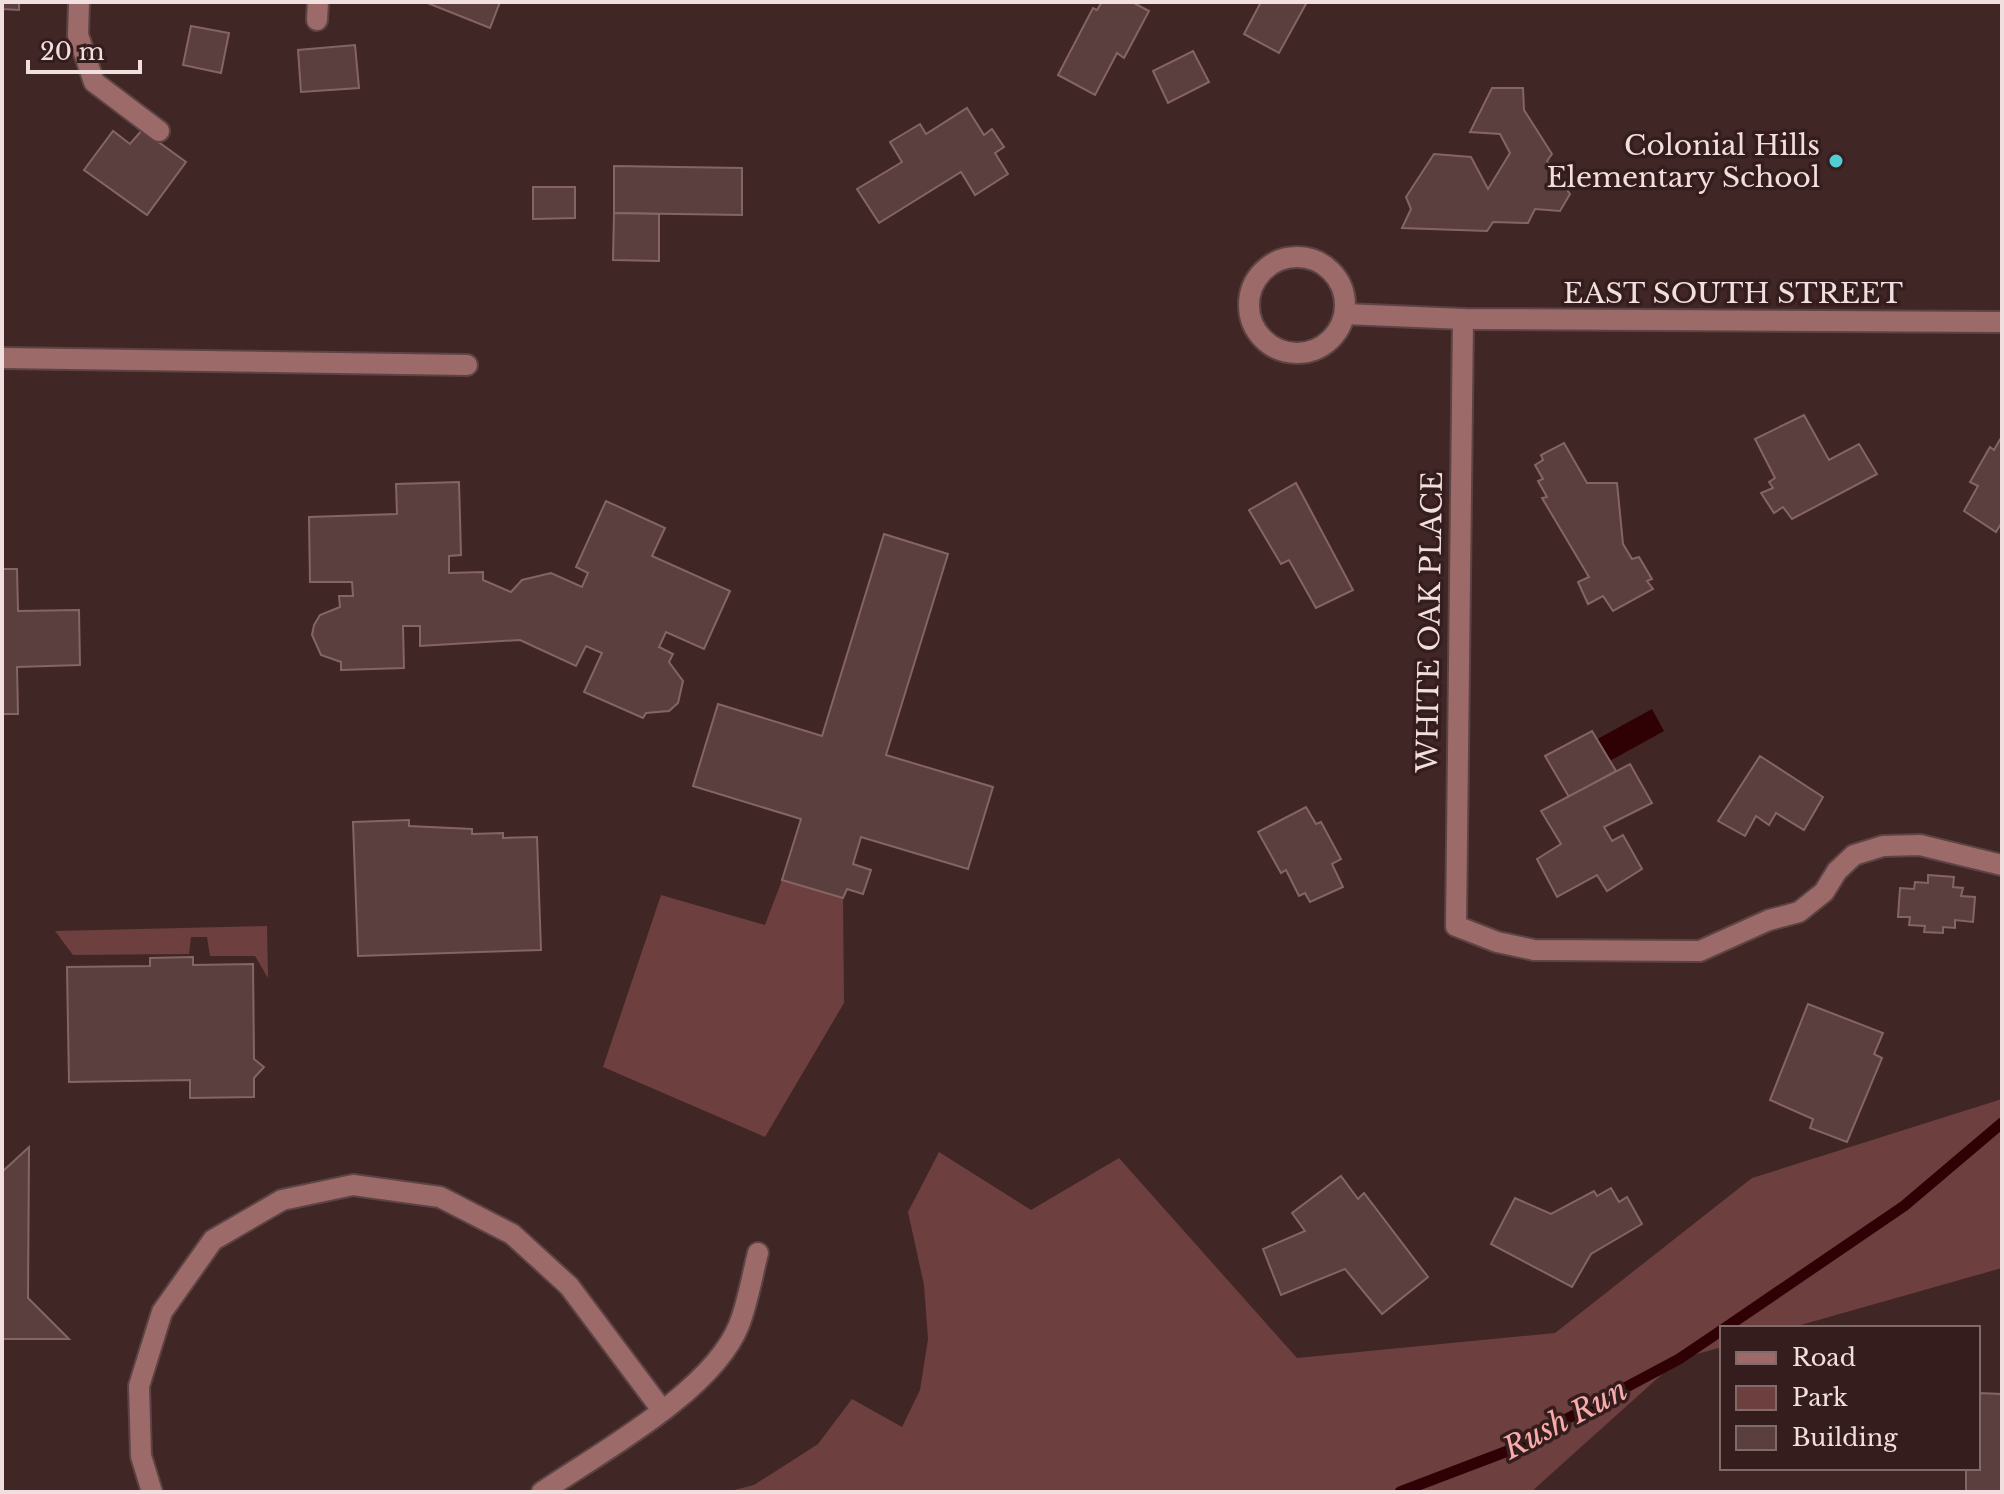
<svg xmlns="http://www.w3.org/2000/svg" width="2004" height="1494" viewBox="0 0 2004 1494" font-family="'Libre Baskerville',serif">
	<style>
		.green { fill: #6e3f3f }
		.water { fill: #2f0004 }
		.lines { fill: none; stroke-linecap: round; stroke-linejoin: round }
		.stream { stroke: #2f0004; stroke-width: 11 }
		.building { fill: #5b3e3e; stroke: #846564; stroke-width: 2 }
		.minor-casing { stroke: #5d4343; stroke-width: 24 }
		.minor { stroke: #9b6a69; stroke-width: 20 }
		.poi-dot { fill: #51ccd3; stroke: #361d1d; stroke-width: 3 }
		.labels { text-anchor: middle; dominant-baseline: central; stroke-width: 7; stroke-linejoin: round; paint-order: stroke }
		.poi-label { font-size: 28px; fill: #f1dede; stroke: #361d1d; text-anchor: end }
		.street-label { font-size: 28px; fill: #f1dede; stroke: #361d1d }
		.water-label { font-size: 30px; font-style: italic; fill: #f7abaa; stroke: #361d1d }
	</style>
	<rect width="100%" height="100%" fill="#412626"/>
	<g class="green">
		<polygon points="782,880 843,898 844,1003 765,1137 603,1067 661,895 765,925"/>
		<polygon points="267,926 268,978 255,956 210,956 207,937 191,937 189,954 73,955 55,931"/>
		<polygon points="2002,1099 2002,1268 1790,1328 1722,1328 1722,1347 1679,1359 1531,1492 726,1492 754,1485 818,1444 852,1399 902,1427 920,1390 928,1339 924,1285 908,1212 939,1152 1031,1210 1119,1158 1297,1358 1555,1333 1752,1178"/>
	</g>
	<polygon class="water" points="1652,709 1664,731 1606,763 1594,741"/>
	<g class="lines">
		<g class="stream">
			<polyline points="1725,1328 1904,1206 2002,1123"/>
			<polyline points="1400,1492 1505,1452 1679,1359 1722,1330"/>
		</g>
	</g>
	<g class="building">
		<polygon points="2,2 19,2 19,10 2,9"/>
		<polygon points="425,2 500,2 490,28"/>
		<polygon points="1102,2 1132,2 1149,11 1124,58 1117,53 1095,95 1058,75 1093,8 1097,10"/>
		<polygon points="1261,2 1307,2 1279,53 1244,34"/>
		<polygon points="191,26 229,33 221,73 183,65"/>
		<polygon points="355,45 359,88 301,92 298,50"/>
		<polygon points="1193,51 1209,82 1168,103 1153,71"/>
		<polygon points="1492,88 1523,88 1524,110 1552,154 1547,161 1570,194 1560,211 1535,209 1528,223 1493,222 1487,231 1402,228 1411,209 1406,197 1434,154 1471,157 1488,189 1510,153 1500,134 1470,132"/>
		<polygon points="967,108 984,135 992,129 1004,147 995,153 1008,174 975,195 961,172 879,223 857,189 902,162 890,142 920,124 926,134"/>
		<polygon points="142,130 186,162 147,215 84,170 113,131 130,144"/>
		<polygon points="614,166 742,168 742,215 614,213"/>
		<polygon points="533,187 575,187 575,218 533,219"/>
		<polygon points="614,213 659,214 659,261 613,260"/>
		<polygon points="1804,415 1829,460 1859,444 1877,474 1792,519 1783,507 1774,513 1761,493 1773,488 1769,482 1775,478 1755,439"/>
		<polygon points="2002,436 2002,522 1996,532 1964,511 1978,486 1970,482 1990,447 1994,450"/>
		<polygon points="1564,443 1587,483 1617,483 1623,544 1632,559 1639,557 1652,579 1647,581 1653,589 1613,611 1603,596 1588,604 1578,582 1589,577 1542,498 1547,497 1538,481 1543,479 1535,465 1543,460 1541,455"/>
		<polygon points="459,482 461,555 449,556 449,573 483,572 483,580 511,592 522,580 551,573 582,587 588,573 576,567 606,501 665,528 652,556 730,591 704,649 666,632 659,647 673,654 669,662 683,681 678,703 669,711 646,713 643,718 584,692 602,653 586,646 576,666 520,640 420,646 420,626 403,626 404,668 341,670 341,662 321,655 312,635 314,625 320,615 340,607 339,596 353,596 352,582 310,582 309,517 397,514 396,484"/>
		<polygon points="1296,483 1353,590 1316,608 1289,560 1281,564 1249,510"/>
		<polygon points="884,534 948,554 886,755 993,787 968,869 861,837 853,864 871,870 863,894 847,889 843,898 782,880 801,819 693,786 718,704 822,736"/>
		<polygon points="2,569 17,569 18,611 79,610 80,665 17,667 18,714 2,714"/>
		<polygon points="1592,731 1616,771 1569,797 1545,756"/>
		<polygon points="1760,756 1823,797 1804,830 1776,813 1769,825 1756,816 1745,836 1718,821"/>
		<polygon points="1630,764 1652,803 1604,827 1612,841 1623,835 1642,869 1607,891 1597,875 1557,897 1537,859 1561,844 1541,811"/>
		<polygon points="1306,807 1316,824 1321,822 1341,859 1332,864 1343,887 1310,902 1305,893 1299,896 1286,870 1281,873 1258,832"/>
		<polygon points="409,820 409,826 472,829 472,834 503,833 503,838 537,837 541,950 358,956 353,822"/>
		<polygon points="1928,875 1954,877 1953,887 1963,888 1961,896 1975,897 1973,922 1955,920 1955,928 1943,927 1943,933 1924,932 1925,926 1909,925 1910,917 1898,917 1900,888 1914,889 1915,882 1928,883"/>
		<polygon points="193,957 193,965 253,964 254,1059 264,1067 254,1078 254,1097 190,1098 190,1080 69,1082 67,967 150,966 150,958"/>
		<polygon points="1808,1004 1883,1033 1874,1054 1882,1058 1847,1142 1810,1128 1813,1119 1770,1100"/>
		<polygon points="29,1147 28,1298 69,1339 2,1339 2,1172"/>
		<polygon points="1341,1176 1358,1199 1364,1193 1428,1277 1382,1314 1345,1269 1281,1295 1263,1249 1305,1231 1292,1213"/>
		<polygon points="1611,1188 1619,1202 1627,1197 1642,1224 1591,1254 1572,1287 1491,1244 1515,1198 1551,1214 1594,1191 1597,1196"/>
		<polygon points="1978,1393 2002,1394 2002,1492 1966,1492 1966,1468 1978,1468"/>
	</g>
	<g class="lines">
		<g class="minor-casing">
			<g id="minor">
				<polyline points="79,2 78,35 94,82 159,131"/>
				<polyline points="317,20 318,2"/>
				<circle cx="1297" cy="305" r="48"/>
				<polyline points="1345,314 1463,319 2002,322"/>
				<polyline points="1463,319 1456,926 1497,942 1534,950 1700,951 1769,920 1799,912 1824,892 1837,871 1854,855 1883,846 1920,845 2002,865"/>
				<polyline points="2,358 467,365"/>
				<polyline points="152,1492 141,1456 139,1386 162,1312 213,1240 282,1200 353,1185 440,1197 512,1234 569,1286 662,1410"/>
				<path d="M542 1492C601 1452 713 1391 739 1325 748 1302 752 1276 758 1253"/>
			</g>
		</g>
		<use href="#minor" class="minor"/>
	</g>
	<circle class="poi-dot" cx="1836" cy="161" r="8"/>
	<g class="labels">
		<g class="poi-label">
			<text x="1820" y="145">Colonial Hills<tspan x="1820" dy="32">Elementary School</tspan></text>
		</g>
		<g class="street-label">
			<text x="1733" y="293">EAST SOUTH STREET</text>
			<text transform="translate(1430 622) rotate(-89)">WHITE OAK PLACE</text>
		</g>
		<g class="water-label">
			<text transform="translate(1565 1419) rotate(-28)">Rush Run</text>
		</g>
	</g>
	<rect width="2004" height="1494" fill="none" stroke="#f1dede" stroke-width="8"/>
	<rect x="1720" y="1326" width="260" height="144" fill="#361d1d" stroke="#816a6a" stroke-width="2"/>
	<rect x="1736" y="1352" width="40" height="12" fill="#9b6a69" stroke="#816a6a" stroke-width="2"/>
	<text x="1792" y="1366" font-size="24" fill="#f1dede">Road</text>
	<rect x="1736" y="1386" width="40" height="24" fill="#6e3f3f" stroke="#816a6a" stroke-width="2"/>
	<text x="1792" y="1406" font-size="24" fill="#f1dede">Park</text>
	<rect x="1736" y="1426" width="40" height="24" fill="#5b3e3e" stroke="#816a6a" stroke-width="2"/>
	<text x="1792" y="1446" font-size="24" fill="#f1dede">Building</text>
	<path d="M28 60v12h112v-12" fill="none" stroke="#f1dede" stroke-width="4"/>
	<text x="40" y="60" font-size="24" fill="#f1dede" stroke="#361d1d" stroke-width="6" paint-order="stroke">20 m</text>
</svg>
